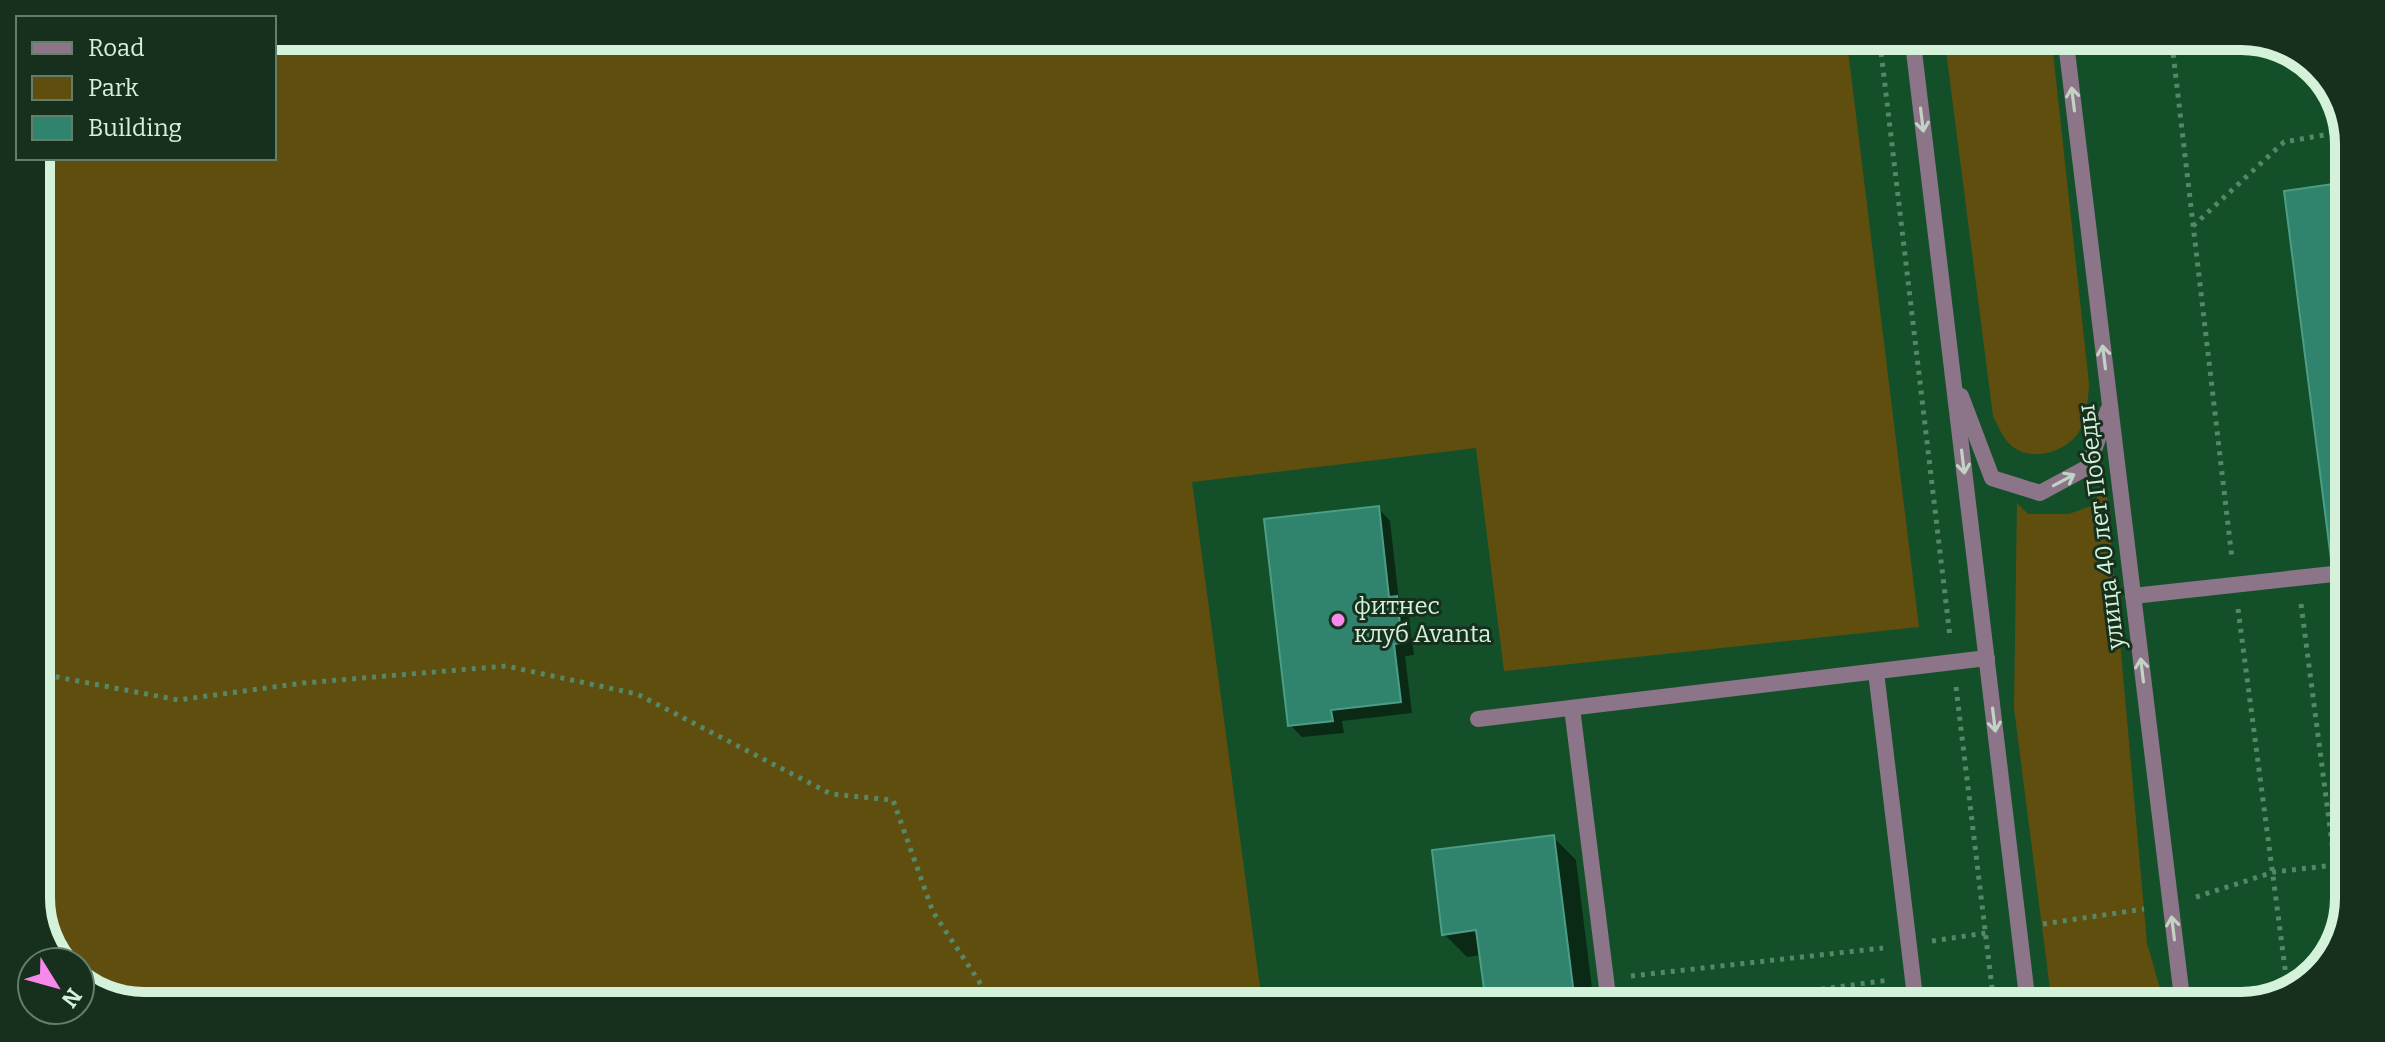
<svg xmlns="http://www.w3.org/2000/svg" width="2385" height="1042" viewBox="0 0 2385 1042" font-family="Bitter,serif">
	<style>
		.green { fill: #604e0f }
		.shadow { fill: #0007 }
		.building { fill: #30846d; stroke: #4b9d85; stroke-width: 2 }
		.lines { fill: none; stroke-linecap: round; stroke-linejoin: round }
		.path { stroke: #586; stroke-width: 5; stroke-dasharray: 4 6; stroke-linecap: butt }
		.service { stroke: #8c7588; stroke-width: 16 }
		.tertiary { stroke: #8c7588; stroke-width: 16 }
		.oneway { stroke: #c2d3c6 }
		.poi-dot { fill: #f888eb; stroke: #17301e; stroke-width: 3 }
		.labels { text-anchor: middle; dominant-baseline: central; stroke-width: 6; stroke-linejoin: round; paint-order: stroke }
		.street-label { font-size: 24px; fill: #d4f2da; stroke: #17301e }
		.poi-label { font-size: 24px; fill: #d4f2da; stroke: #17301e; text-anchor: start }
		.rim { fill: none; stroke: #d4f2da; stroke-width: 10 }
	</style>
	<rect width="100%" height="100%" fill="#13502a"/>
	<g class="green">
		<polygon points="274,36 1847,42 1919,627 1504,671 1476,448 1192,482 1262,1002 103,998 80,980 80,962 58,962 36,905 36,158 274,158"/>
		<path d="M1945 43H2052L2089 384C2088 400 2087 418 2079 432 2066 452 2033 462 2013 447 2003 440 1999 427 1993 416Z"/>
		<polygon points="2106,485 2147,943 2165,1006 2052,1005 2014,708 2017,503 2028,514 2069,514 2091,506"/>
	</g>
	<g class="shadow">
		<polygon points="1378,508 1390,521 1399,601 1408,610 1414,655 1405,656 1412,713 1342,721 1344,733 1302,737 1290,725"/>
		<polygon points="1553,837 1576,860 1594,1004 1488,1003 1482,955 1467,957 1444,934"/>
	</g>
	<g class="building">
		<polygon points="2348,182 2344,661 2284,191"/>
		<polygon points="1379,506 1389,597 1397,596 1402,643 1394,644 1401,702 1331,710 1333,721 1288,726 1264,519"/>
		<polygon points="1554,835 1575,1003 1486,1003 1476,930 1442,935 1432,850"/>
	</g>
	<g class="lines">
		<g class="path">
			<polyline points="1880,43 1950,637"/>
			<polyline points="2172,44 2232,559"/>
			<polyline points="2193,226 2284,142 2346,131"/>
			<polyline points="2301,604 2341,913"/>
			<polyline points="2238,609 2288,991"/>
			<polyline points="36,673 178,700 303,683 506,666 637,694 831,794 893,800 933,912 992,1001"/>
			<polyline points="1956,687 1994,1005"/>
			<polyline points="2196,897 2274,872 2335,865"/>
			<polyline points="2043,924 2144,909"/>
			<polyline points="1932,941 1986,933"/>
			<polyline points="1631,976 1883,948"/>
			<polyline points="1712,1004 1889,980"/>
		</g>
		<g class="service">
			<polyline points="2133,596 2333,574"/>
			<polyline points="1876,672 1916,1005"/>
			<polyline points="1572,708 1609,1004"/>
			<polyline points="1478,719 1987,658"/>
		</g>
		<g class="tertiary">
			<polyline points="1913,43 2028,1005"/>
			<polyline points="2066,43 2183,1006"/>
			<polyline points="1961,396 1992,478 2040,493 2088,467 2108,410"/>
		</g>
	</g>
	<defs><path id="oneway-shaft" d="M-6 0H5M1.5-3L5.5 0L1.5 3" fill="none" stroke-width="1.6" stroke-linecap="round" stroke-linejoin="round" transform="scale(2)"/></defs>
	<g class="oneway">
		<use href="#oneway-shaft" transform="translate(2073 99) rotate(-97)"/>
		<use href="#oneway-shaft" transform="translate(1922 120) rotate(83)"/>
		<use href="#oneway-shaft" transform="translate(2104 357) rotate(-97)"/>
		<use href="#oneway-shaft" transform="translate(1963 462) rotate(83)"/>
		<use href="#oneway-shaft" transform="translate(2064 480) rotate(-28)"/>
		<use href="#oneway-shaft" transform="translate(2142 670) rotate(-97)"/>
		<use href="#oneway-shaft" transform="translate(1994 720) rotate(83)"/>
		<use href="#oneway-shaft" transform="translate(2173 928) rotate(-97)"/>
	</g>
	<circle class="poi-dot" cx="1338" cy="620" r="8"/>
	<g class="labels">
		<g class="street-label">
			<text transform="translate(2101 527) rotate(-97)">улица 40 лет Победы</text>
		</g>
		<g class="poi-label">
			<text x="1354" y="606">фитнес<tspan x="1354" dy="28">клуб Avanta</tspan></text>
		</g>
	</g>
	<path d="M0 0H2385V1042H0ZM144 50H2241A94 94 0 0 1 2335 144V898A94 94 0 0 1 2241 992H144A94 94 0 0 1 50 898V144A94 94 0 0 1 144 50Z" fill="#17301e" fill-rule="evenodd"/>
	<path class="rim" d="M144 50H2241A94 94 0 0 1 2335 144V898A94 94 0 0 1 2241 992H144A94 94 0 0 1 50 898V144A94 94 0 0 1 144 50Z"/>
	<rect x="16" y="16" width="260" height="144" fill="#17301e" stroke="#637e69" stroke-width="2"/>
	<rect x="32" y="42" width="40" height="12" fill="#8c7588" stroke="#637e69" stroke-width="2"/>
	<text x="88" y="56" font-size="24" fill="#d4f2da">Road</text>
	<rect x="32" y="76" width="40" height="24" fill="#604e0f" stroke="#637e69" stroke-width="2"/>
	<text x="88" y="96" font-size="24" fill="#d4f2da">Park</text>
	<rect x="32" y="116" width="40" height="24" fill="#30846d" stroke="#637e69" stroke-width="2"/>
	<text x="88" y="136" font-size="24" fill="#d4f2da">Building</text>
	<g transform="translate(56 986) rotate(127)"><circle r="38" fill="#17301e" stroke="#637e69" stroke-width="2"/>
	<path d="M0-6L14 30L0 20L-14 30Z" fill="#f888eb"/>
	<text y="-12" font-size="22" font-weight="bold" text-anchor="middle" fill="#d4f2da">N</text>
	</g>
</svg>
